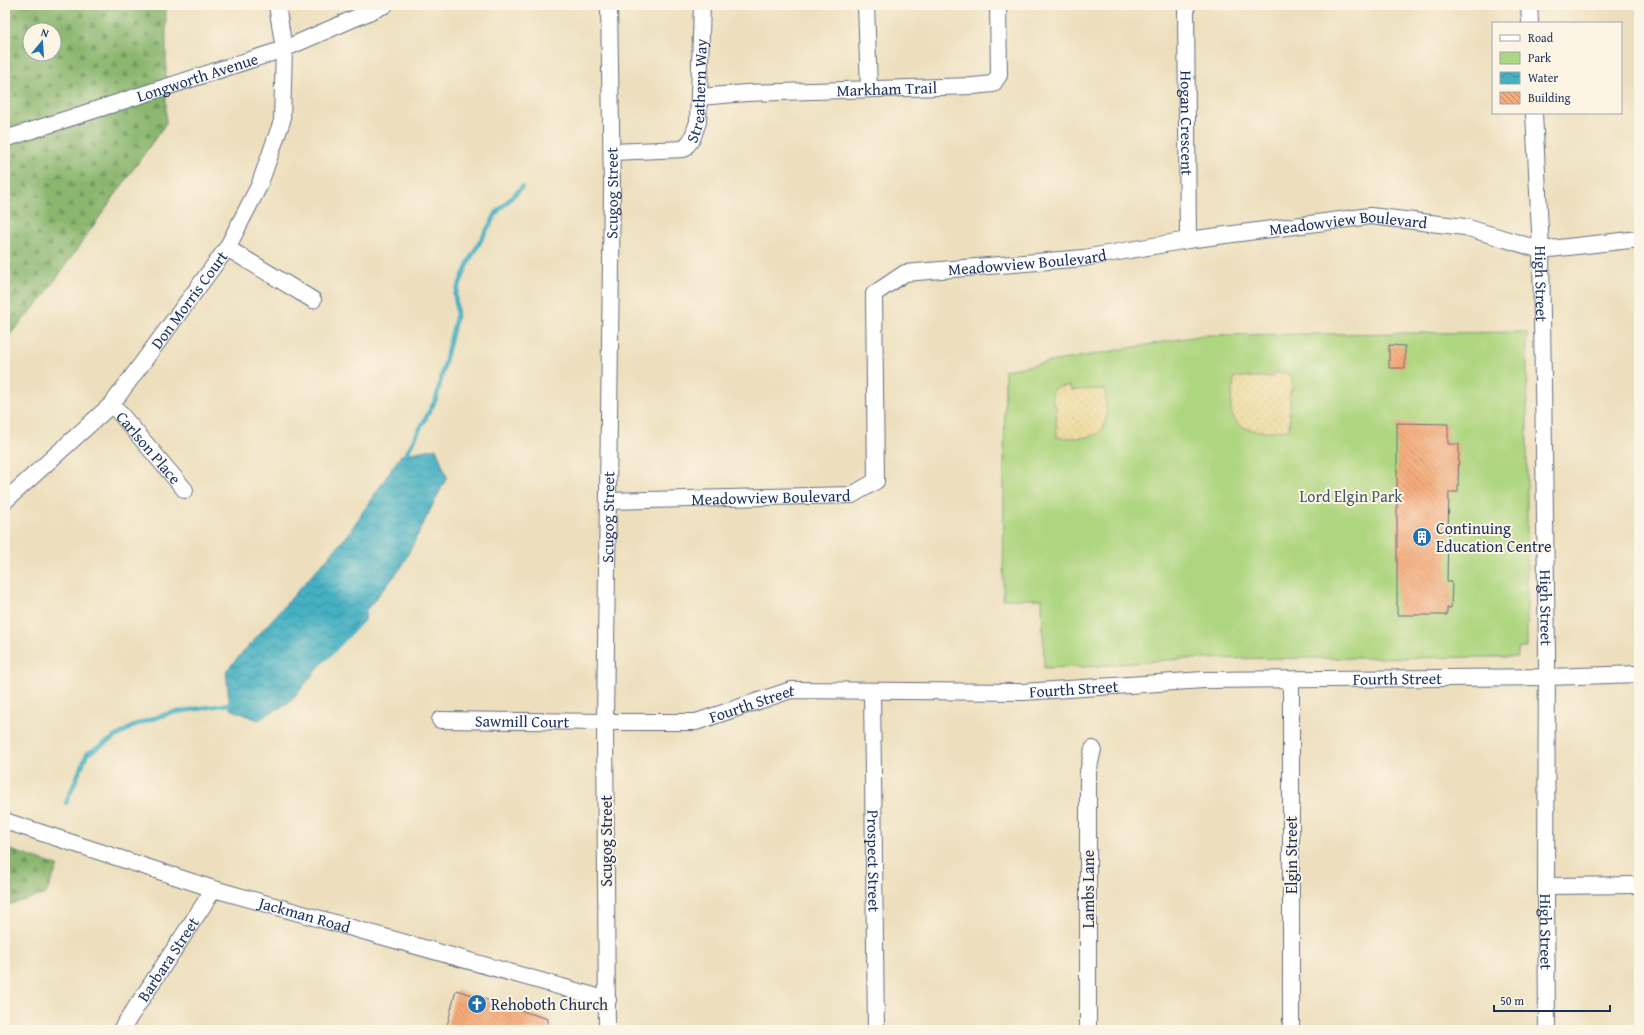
<svg xmlns="http://www.w3.org/2000/svg" width="1644" height="1035" viewBox="0 0 1644 1035" font-family="'Gentium Book Plus',serif">
	<style>
		.green { fill: #aed57f; stroke: #64826e }
		.forest { fill: url(#forest-firs); stroke: #527266; fill-rule: evenodd }
		.sand { fill: url(#sand-dots); stroke: #84847e }
		.water { fill: url(#water-waves); stroke: #307090 }
		.lines { fill: none; stroke-linecap: round; stroke-linejoin: round }
		.stream { stroke: #44b0c2; stroke-width: 4.5 }
		.building { fill: url(#building-back-hatch) }
		.minor-casing { stroke: #646d7f; stroke-width: 18 }
		.minor { stroke: #fff; stroke-width: 16 }
		.labels { text-anchor: middle; dominant-baseline: central; stroke-width: 4; stroke-linejoin: round; paint-order: stroke }
		.street-label { font-size: 16px; fill: #1b2f5e; stroke: #fcf5e5 }
		.park-label { font-size: 16px; fill: #405866; stroke: #fcf5e5 }
		.poi-label { font-size: 16px; fill: #1b2f5e; stroke: #fcf5e5; text-anchor: start }
	</style>
	<defs>
		<pattern id="forest-firs" width="22" height="20" patternUnits="userSpaceOnUse"><rect width="22" height="20" fill="#8ab66e"/><path d="M5 1l3.5 6h-7zM16 11l3.5 6h-7z" fill="#70945e"/></pattern>
		<pattern id="sand-dots" width="8" height="8" patternUnits="userSpaceOnUse"><rect width="8" height="8" fill="#eeda9e"/><path d="M2 2h.1M6 6h.1" fill="none" stroke="#ccbb8a" stroke-width="1.8" stroke-linecap="round"/></pattern>
		<pattern id="water-waves" width="16" height="10" patternUnits="userSpaceOnUse"><rect width="16" height="10" fill="#44b0c2"/><path d="M0 5q4-4 8 0t8 0" fill="none" stroke="#3890a1"/></pattern>
		<pattern id="building-back-hatch" width="6" height="6" patternUnits="userSpaceOnUse"><rect width="6" height="6" fill="#f5aa79"/><path d="M-1 5l2 2M0 0l6 6M5-1l2 2" fill="none" stroke="#c68b66"/></pattern>
	</defs>
	<rect width="100%" height="100%" fill="#fcf5e5"/>
	<filter id="ink" filterUnits="userSpaceOnUse"><feTurbulence type="fractalNoise" baseFrequency=".025" numOctaves="2"/><feDisplacementMap in="SourceGraphic" scale="8" xChannelSelector="R" yChannelSelector="G"/><feConvolveMatrix kernelMatrix="1 2 1 2 8 2 1 2 1" color-interpolation-filters="sRGB"/></filter>
	<filter id="wash" filterUnits="userSpaceOnUse"><feTurbulence type="fractalNoise" baseFrequency=".012" numOctaves="4" result="noise"/><feDisplacementMap in="SourceGraphic" scale="16" xChannelSelector="R" yChannelSelector="G"/><feGaussianBlur stdDeviation="0.9" result="paint"/><feColorMatrix in="noise" values="0 0 0 0 0 0 0 0 0 0 0 0 0 0 0 0 0 1.4 0 .05"/><feComposite in="paint" operator="in"/></filter>
	<g filter="url(#wash)">
		<rect width="100%" height="100%" fill="#eddfbd"/>
		<polygon class="green" points="1527,332 1527,648 1518,648 1518,657 1181,659 1084,667 1044,668 1042,599 1003,599 1005,370 1203,335"/>
		<g class="forest">
			<path d="M5 5H166V123L41 300 5 340ZM30 30H54V54H30Z"/>
			<polygon points="5,848 58,866 46,894 5,906"/>
		</g>
		<g class="sand">
			<path d="M1274 373H1287L1292 378V390L1290 391 1289 429C1271 432 1234 436 1231 409 1231 398 1233 388 1234 377H1273Z"/>
			<path d="M1070 386 1071 390 1105 389C1105 399 1107 409 1106 418 1105 442 1073 438 1057 437L1056 405H1053L1052 392 1057 387Z"/>
		</g>
		<polygon class="water" points="436,448 447,477 401,568 290,702 258,720 230,709 226,671 346,537 401,455"/>
		<g class="lines">
			<g class="stream">
				<polyline points="404,458 436,399 457,313 455,295 470,259 497,212 522,187"/>
				<polyline points="323,660 328,656 364,618 364,608"/>
				<polyline points="66,803 87,754 137,724 170,713 229,704 236,701"/>
			</g>
		</g>
		<g id="blocks">
			<g class="building">
				<polygon points="1389,345 1405,346 1405,368 1389,368"/>
				<polygon points="1397,423 1448,424 1448,444 1459,444 1458,492 1449,492 1447,582 1452,582 1451,608 1447,608 1447,615 1397,615"/>
				<polygon points="456,990 548,1019 548,1030 446,1030"/>
			</g>
		</g>
	</g>
	<g filter="url(#ink)">
		<use href="#blocks" fill-opacity="0" stroke="#646d7f" stroke-width="1"/>
		<g class="lines">
			<g class="minor-casing">
				<g id="minor">
					<polyline points="866,5 869,89"/>
					<path id="s1" d="M1186 5 1188 240"/>
					<polyline points="1529,5 1530,23"/>
					<path id="s2" d="M700 97 746 93 973 86 993 84 999 75 998 5"/>
					<path id="s3" d="M1534 113 1541 250 1547 652 1546 886 1547 1030"/>
					<path id="s4" d="M5 139 284 49 385 5"/>
					<path id="s5" d="M612 152 684 149 692 139 698 122 702 5"/>
					<polyline points="227,248 313,300"/>
					<path id="s6" d="M112 404 185 490"/>
					<path id="s7" d="M5 501 112 404 227 248 259 186 282 121 284 49 277 5"/>
					<path id="s8" d="M608 501 852 495 876 481 874 294 905 273 1084 258 1188 240 1370 216 1465 227 1541 250 1639 239"/>
					<path id="s9" d="M872 691 876 1030"/>
					<path id="s10" d="M440 720 605 722H696L791 690 1023 692 1204 680 1548 677 1639 674"/>
					<path id="s11" d="M5 821 214 889 608 1000"/>
					<polyline points="1546,886 1639,885"/>
					<path id="s12" d="M121 1030 214 889"/>
					<path id="s13" d="M607 1030 605 722 612 188 609 5"/>
					<polyline points="1088,1030 1088,772 1093,749"/>
					<polyline points="1291,1030 1291,680"/>
				</g>
			</g>
			<use href="#minor" class="minor"/>
		</g>
	</g>
	<defs>
		<g id="building-disc" transform="scale(1)"><circle r="9.5" fill="#1f6fb2" stroke="#fcf5e5"/><path d="M-4-6H4V6H1V3H-1V6H-4ZM-2.5-4.3h1.7v1.8h-1.7ZM.8-4.3h1.7v1.8H.8ZM-2.5-1h1.7V.8h-1.7ZM.8-1h1.7V.8H.8Z" fill="#fff"/></g>
		<g id="church-disc" transform="scale(1)"><circle r="9.5" fill="#1f6fb2" stroke="#fcf5e5"/><path d="M-1.2-6h2.4v3.5h3.3v2.4h-3.3V6h-2.4V-.1h-3.3v-2.4h3.3Z" fill="#fff"/></g>
	</defs>
	<g fill-rule="evenodd">
		<use href="#building-disc" x="1422" y="537"/>
		<use href="#church-disc" x="477" y="1004"/>
	</g>
	<g class="labels">
		<g class="street-label">
			<text stroke="none"><textPath href="#s4" startOffset="202">Longworth Avenue</textPath></text>
			<text stroke="none"><textPath href="#s2" startOffset="187">Markham Trail</textPath></text>
			<text stroke="none"><textPath href="#s5" startOffset="134">Streathern Way</textPath></text>
			<text stroke="none"><textPath href="#s1" startOffset="118">Hogan Crescent</textPath></text>
			<text stroke="none"><textPath href="#s13" startOffset="837">Scugog Street</textPath></text>
			<text stroke="none"><textPath href="#s8" startOffset="943">Meadowview Boulevard</textPath></text>
			<text stroke="none"><textPath href="#s8" startOffset="619">Meadowview Boulevard</textPath></text>
			<text stroke="none"><textPath href="#s3" startOffset="171">High Street</textPath></text>
			<text stroke="none"><textPath href="#s7" startOffset="274">Don Morris Court</textPath></text>
			<text stroke="none"><textPath href="#s6" startOffset="57">Carlson Place</textPath></text>
			<text stroke="none"><textPath href="#s8" startOffset="163">Meadowview Boulevard</textPath></text>
			<text stroke="none"><textPath href="#s13" startOffset="513">Scugog Street</textPath></text>
			<text stroke="none"><textPath href="#s3" startOffset="495">High Street</textPath></text>
			<text stroke="none"><textPath href="#s10" startOffset="963">Fourth Street</textPath></text>
			<text stroke="none"><textPath href="#s10" startOffset="639">Fourth Street</textPath></text>
			<text stroke="none"><textPath href="#s10" startOffset="315">Fourth Street</textPath></text>
			<text stroke="none"><textPath href="#s10" startOffset="82">Sawmill Court</textPath></text>
			<text transform="translate(606 841) rotate(-90)">Scugog Street</text>
			<text transform="translate(1291 855) rotate(-90)">Elgin Street</text>
			<text stroke="none"><textPath href="#s9" startOffset="170">Prospect Street</textPath></text>
			<text transform="translate(1088 889) rotate(-90)">Lambs Lane</text>
			<text stroke="none"><textPath href="#s11" startOffset="314">Jackman Road</textPath></text>
			<text stroke="none"><textPath href="#s3" startOffset="819">High Street</textPath></text>
			<text stroke="none"><textPath href="#s12" startOffset="85">Barbara Street</textPath></text>
		</g>
		<g class="park-label">
			<text x="1351" y="496">Lord Elgin Park</text>
		</g>
		<g class="poi-label">
			<text x="1436" y="528">Continuing<tspan x="1436" dy="18">Education Centre</tspan></text>
			<text x="491" y="1004">Rehoboth Church</text>
		</g>
	</g>
	<rect width="1644" height="1035" fill="none" stroke="#fcf5e5" stroke-width="20"/>
	<rect x="1492" y="22" width="130" height="92" fill="#fcf5e5" stroke="#a2a6af"/>
	<rect x="1500" y="35" width="20" height="6" fill="#ffffff" stroke="#a2a6af"/>
	<text x="1528" y="42" font-size="12" fill="#1b2f5e">Road</text>
	<rect x="1500" y="52" width="20" height="12" fill="#aed57f" stroke="#a2a6af"/>
	<text x="1528" y="62" font-size="12" fill="#1b2f5e">Park</text>
	<rect x="1500" y="72" width="20" height="12" fill="url(#water-waves)" stroke="#a2a6af"/>
	<text x="1528" y="82" font-size="12" fill="#1b2f5e">Water</text>
	<rect x="1500" y="92" width="20" height="12" fill="url(#building-back-hatch)" stroke="#a2a6af"/>
	<text x="1528" y="102" font-size="12" fill="#1b2f5e">Building</text>
	<g transform="translate(42 42) rotate(18)"><circle r="19" fill="#fcf5e5" stroke="#a2a6af"/>
	<path d="M0-3L7 15L0 10L-7 15Z" fill="#1f6fb2"/>
	<text y="-6" font-size="11" font-weight="bold" text-anchor="middle" fill="#1b2f5e">N</text>
	</g>
	<path d="M1494 1005v6h116v-6" fill="none" stroke="#1b2f5e" stroke-width="2"/>
	<text x="1500" y="1005" font-size="12" fill="#1b2f5e" stroke="#fcf5e5" stroke-width="3" paint-order="stroke">50 m</text>
</svg>
